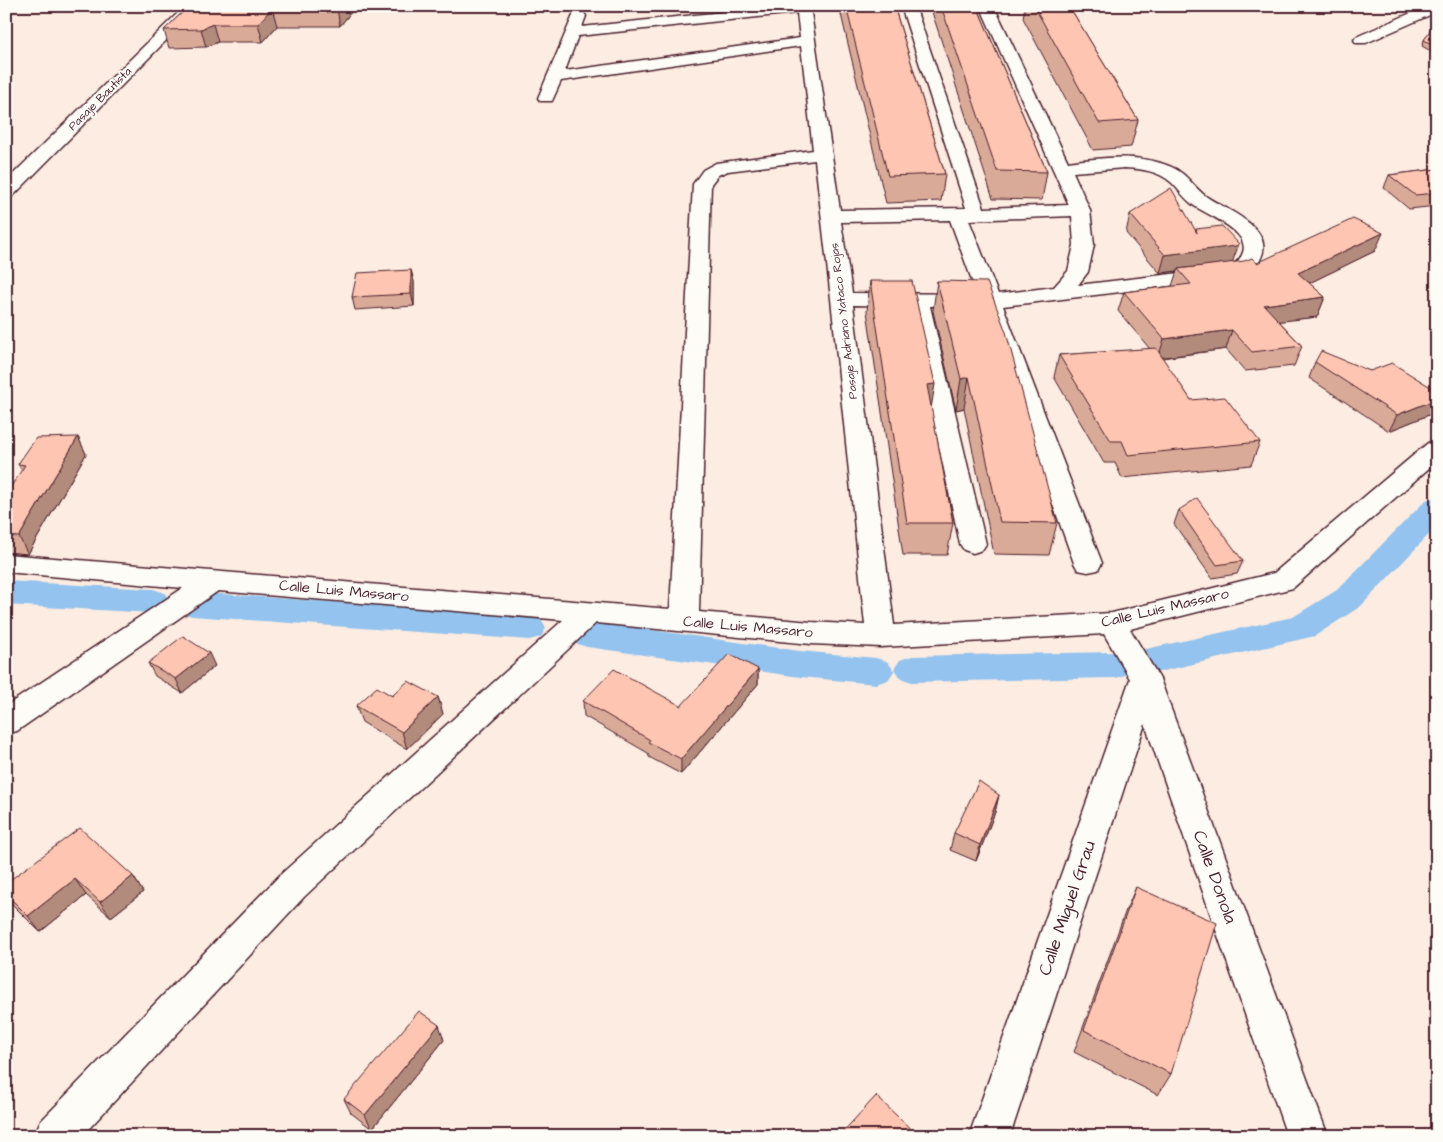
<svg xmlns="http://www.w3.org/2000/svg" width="1443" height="1142" viewBox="0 0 1443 1142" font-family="'Architects Daughter',sans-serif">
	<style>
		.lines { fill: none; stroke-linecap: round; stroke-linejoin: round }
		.canal { fill: #93c3ee; fill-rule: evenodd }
		.minor-casing { stroke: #4a1f2b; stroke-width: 3 }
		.minor { fill: #fdfcf7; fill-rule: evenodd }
		.wall { fill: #daaa99; stroke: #4a1f2b }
		.shaded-wall { fill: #b28b7d; stroke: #4a1f2b }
		.building { fill: #fec6b2; stroke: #4a1f2b }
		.labels { text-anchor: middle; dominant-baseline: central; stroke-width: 4; stroke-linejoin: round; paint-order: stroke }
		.far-street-label { font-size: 12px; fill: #4a1f2b; stroke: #fdfcf7 }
		.street-label { font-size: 15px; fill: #4a1f2b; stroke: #fdfcf7 }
		.near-street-label { font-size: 18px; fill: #4a1f2b; stroke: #fdfcf7 }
	</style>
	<rect width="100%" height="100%" fill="#fdece2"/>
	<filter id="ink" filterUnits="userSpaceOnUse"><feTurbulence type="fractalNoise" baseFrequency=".02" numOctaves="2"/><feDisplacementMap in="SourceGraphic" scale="10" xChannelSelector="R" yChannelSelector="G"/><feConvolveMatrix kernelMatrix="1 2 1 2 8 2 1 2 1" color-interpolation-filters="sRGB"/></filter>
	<g filter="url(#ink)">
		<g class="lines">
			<g class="canal">
				<polygon points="1437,497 1437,526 1361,606 1315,636 1146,675 1134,671 1132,668 1128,674 1116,678 912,682 900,678 894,669 900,660 912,656 1116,652 1128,656 1130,659 1134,653 1146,649 1293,617 1337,590 1426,500"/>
				<polygon points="6,581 153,589 165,593 170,601 165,609 153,613 6,605"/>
				<polygon points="192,592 529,616 541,619 546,628 541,637 529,640 192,616 180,612 175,604 180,596"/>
				<polygon points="587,621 800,651 876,658 888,662 894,671 888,680 876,684 800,677 587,647 575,643 570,634 575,625"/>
			</g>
			<g class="minor-casing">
				<g id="minor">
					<polygon points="185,6 200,6 13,196 6,197 6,181"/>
					<path d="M779 6H810L840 210 966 208 901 6H915L984 208 1069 205 980 6H994L1068 162C1102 158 1136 153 1169 166 1186 172 1193 187 1207 197 1226 210 1277 228 1260 260 1255 269 1247 276 1237 278L1003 306 1102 563 1098 570 1088 572 1078 570 1074 563 982 307 930 306 986 544 982 550 973 553 964 550 960 544 909 306 853 305 894 625 1112 613 1274 573 1428 443 1437 440V461L1293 588 1130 629 1160 679 1328 1136H1287L1145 724 1010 1136H969L1130 679 1104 634 881 647 811 644 596 623 304 897 82 1136H34L40 1122 280 875 563 620 218 591 17 731 6 734V706L183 588 6 572V554L670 609 693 184 703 170 716 163 813 150 801 46 561 81 552 101H540L538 98 574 13H584L586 16 582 27ZM797 13 800 38 565 71 578 36ZM815 160 831 299 865 625 811 622 699 612 711 184 718 175 728 171ZM1125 168C1142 169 1159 171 1172 183 1179 190 1185 199 1193 205 1212 218 1269 238 1231 267L1078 285 1088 272 1094 245 1090 210 1073 172ZM1072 216 1074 245 1068 271 1054 287 998 294 969 220ZM950 220 977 294 852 293 841 222Z"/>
					<polygon points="1427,6 1437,6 1437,12 1366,43 1356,43 1354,40 1356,37"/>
				</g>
			</g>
			<use href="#minor" class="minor"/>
		</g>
		<g class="wall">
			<polygon points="189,6 356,6 340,26 277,26 263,42 218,42 206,47 169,48 164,30"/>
			<polygon points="839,6 894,6 945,174 941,201 886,203"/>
			<polygon points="930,6 977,6 1047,172 1042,200 993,199"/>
			<polygon points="1025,6 1069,6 1138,120 1131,147 1093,150 1023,18"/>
			<polygon points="1437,23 1437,55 1422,46 1424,40"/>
			<polygon points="1437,169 1437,206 1409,209 1384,188 1389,175"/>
			<polygon points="1130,214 1196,230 1196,229 1233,262 1257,263 1375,251 1309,283 1325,297 1317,317 1279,321 1302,346 1294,366 1245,371 1226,349 1162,358 1191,400 1260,442 1251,465 1122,478 1115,463 1104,463 1054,377 1059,355 1150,349 1118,311 1124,292 1172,286 1177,271 1160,273 1126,233"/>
			<polygon points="411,270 414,282 414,306 355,310 352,297"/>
			<polygon points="870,281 931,409 953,523 947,555 903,555 867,311"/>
			<polygon points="937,281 1057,523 1049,555 994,554 964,408 956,410 933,311"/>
			<polygon points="1315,362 1370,371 1437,391 1437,411 1436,412 1389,431 1309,378"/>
			<polygon points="78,437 86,454 28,554 6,552 6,494 22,471 18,464"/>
			<polygon points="1179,510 1243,561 1237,574 1212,578 1174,524"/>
			<polygon points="148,663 215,666 182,693 155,676"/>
			<polygon points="758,669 758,684 681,774 649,757 648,753 584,716 583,701 681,706"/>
			<polygon points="392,696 438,697 443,714 407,749 362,722 356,706"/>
			<polygon points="999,795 995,812 976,861 950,850 954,833"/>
			<polygon points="133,876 143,892 111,917 86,895 40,932 12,904 6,896 6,883"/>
			<polygon points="1136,887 1171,1074 1158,1095 1074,1052 1126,910"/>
			<polygon points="444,1040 372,1129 351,1113 344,1099"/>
		</g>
		<g class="shaded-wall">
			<polygon points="339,6 356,6 340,26 337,9"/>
			<polygon points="272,8 277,26 263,42 258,24"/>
			<polygon points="213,24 218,42 206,47 201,29"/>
			<polygon points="1383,233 1375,251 1291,292 1298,273"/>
			<polygon points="1239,244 1232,263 1178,269 1177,271 1160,273 1165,255"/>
			<polygon points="411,270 414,282 414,306 411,294"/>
			<polygon points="1325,297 1317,317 1257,324 1264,305"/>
			<polygon points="1232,330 1226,349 1158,358 1164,339"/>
			<polygon points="969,377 964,408 956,410 961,379"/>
			<polygon points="935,384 930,415 927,385"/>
			<polygon points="1437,399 1437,411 1436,412 1389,431 1397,415"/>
			<polygon points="78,437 86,454 28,554 19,537"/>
			<polygon points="209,653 215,666 182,693 176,679"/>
			<polygon points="758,669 758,684 681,774 681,759"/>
			<polygon points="438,697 443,714 407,749 402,732"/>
			<polygon points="999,795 995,812 976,861 980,845"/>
			<polygon points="133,876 143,892 111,917 100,902"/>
			<polygon points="75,879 86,895 40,932 28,916"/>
			<polygon points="439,1025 444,1040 372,1129 365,1115"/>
		</g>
		<g class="building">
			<polygon points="189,6 339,6 337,9 272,8 258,24 213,24 201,29 164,30"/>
			<polygon points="846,6 894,6 945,174 888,176"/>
			<polygon points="941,6 977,6 1047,172 997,171"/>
			<polygon points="1034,6 1069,6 1138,120 1099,123"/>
			<polygon points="1435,22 1437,23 1437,47 1424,40"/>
			<polygon points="1437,169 1437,193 1415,195 1389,175"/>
			<polygon points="1171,188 1197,233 1196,229 1222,226 1239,244 1236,246 1165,255 1130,214"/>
			<polygon points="1353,219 1383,233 1298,273 1325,297 1264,305 1302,346 1252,352 1232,330 1164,339 1124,292 1191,284 1178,269 1244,261 1252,258 1257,263"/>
			<polygon points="411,270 411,294 352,297 357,273"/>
			<polygon points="870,281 912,281 935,384 927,385 953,523 907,523"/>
			<polygon points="937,281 987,282 1006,332 1057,523 1000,522 969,377 961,379"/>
			<polygon points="1156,348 1191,400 1225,397 1260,442 1128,455 1122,441 1111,441 1059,355"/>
			<polygon points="1321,351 1370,371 1392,363 1437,391 1437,399 1397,415 1315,362"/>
			<polygon points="78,437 19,537 6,536 6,494 25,465 18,464 36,438"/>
			<polygon points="1197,498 1243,561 1217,565 1179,510"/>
			<polygon points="183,636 209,653 176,679 148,663"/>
			<polygon points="729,654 758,669 681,759 648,742 650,740 583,701 614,669 681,706"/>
			<polygon points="408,681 438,697 402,732 356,706 377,687 392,696"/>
			<polygon points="979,781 999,795 980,845 954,833"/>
			<polygon points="80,828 133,876 100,902 75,879 28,916 6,894 6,883"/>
			<polygon points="1136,887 1217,923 1171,1074 1084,1030"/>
			<polygon points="419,1011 439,1025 365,1115 344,1099"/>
			<polygon points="876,1096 918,1136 839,1136"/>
		</g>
	</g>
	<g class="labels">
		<g class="far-street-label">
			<text transform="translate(100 99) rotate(-45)">Pasaje Bautista</text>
			<text transform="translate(844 321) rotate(-97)">Pasaje Adriano Yataco Rojas</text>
		</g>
		<g class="street-label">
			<text transform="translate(344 591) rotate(5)">Calle Luis Massaro</text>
			<text transform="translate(1165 608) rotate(-13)">Calle Luis Massaro</text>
			<text transform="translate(748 627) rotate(5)">Calle Luis Massaro</text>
		</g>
		<g class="near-street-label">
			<text transform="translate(1215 877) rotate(70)">Calle Donola</text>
			<text transform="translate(1067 908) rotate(-71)">Calle Miguel Grau</text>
		</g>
	</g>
	<rect width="1443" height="1142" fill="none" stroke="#fdfcf7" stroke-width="25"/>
	<rect x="12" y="12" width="1418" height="1117" fill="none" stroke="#4a1f2b" stroke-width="2" filter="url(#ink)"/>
</svg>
